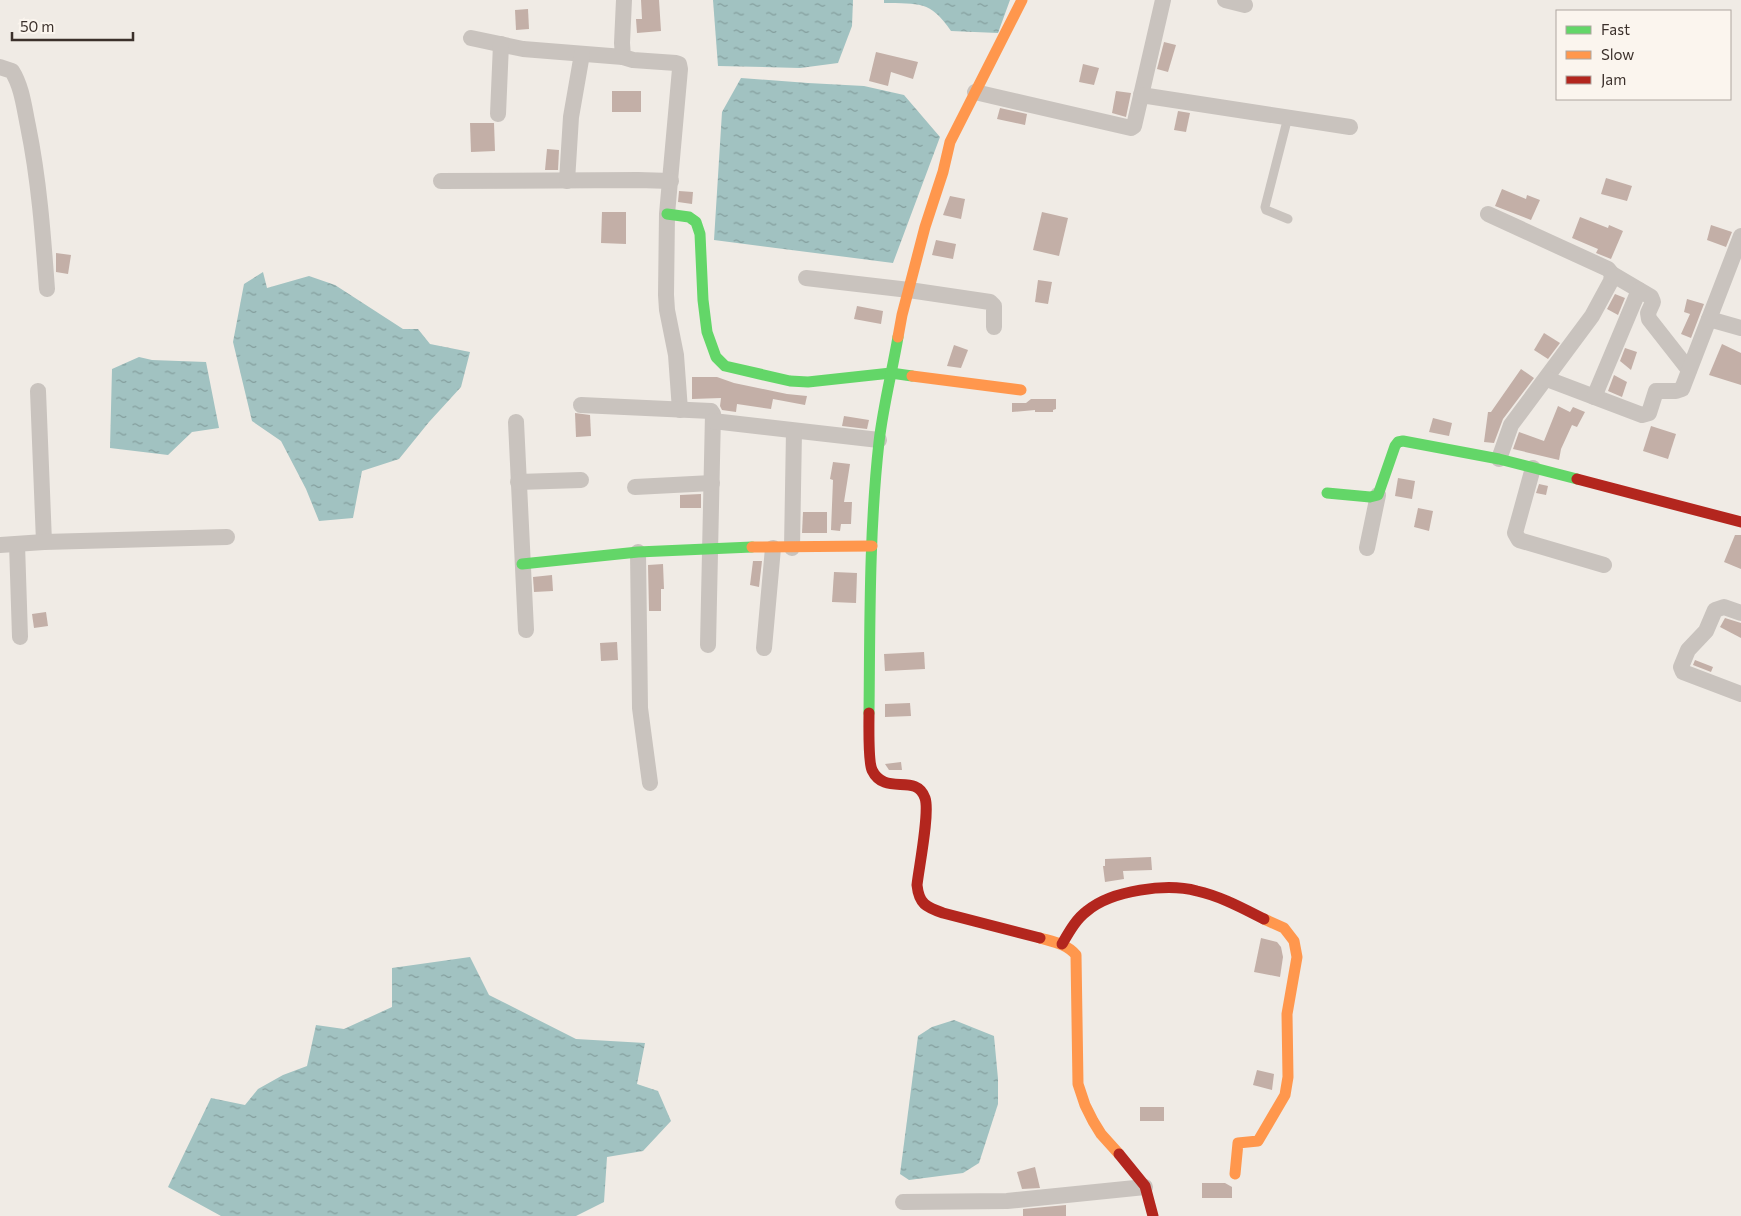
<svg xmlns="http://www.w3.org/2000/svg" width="1741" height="1216" viewBox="0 0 1741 1216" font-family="Commissioner,sans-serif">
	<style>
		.water { fill: url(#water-ripples) }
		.building { fill: #c3afa7 }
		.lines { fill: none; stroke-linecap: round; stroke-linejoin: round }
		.lane { stroke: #c9c3be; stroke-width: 9 }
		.street { stroke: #c9c3be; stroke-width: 16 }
		.fast { stroke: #63d668; stroke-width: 11 }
		.slow { stroke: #ff974d; stroke-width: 11 }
		.jam { stroke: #b3261e; stroke-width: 11 }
	</style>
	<defs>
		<pattern id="water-ripples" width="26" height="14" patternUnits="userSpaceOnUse" patternTransform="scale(1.25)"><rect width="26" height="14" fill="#a1c2c1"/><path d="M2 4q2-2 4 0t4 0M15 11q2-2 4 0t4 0" fill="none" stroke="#849e9d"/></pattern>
	</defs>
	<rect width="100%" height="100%" fill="#f0ebe5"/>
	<g class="water">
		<polygon points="713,0 853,0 852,26 838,63 800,68 718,66"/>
		<path d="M884 0H1010L998 33 951 31C930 0 919 4 884 3Z"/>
		<polygon points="741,78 808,83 864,86 904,95 940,137 893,263 714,240 722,112"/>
		<polygon points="263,272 267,288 309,276 335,285 403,329 418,329 430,344 470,352 461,387 429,422 399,459 362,471 353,518 319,521 306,489 281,441 252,421 233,342 244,284"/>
		<polygon points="139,357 152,360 206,362 219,428 192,432 168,455 110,448 112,369"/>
		<polygon points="470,957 489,995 576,1039 645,1043 637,1084 658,1091 671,1121 643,1151 607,1157 604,1202 576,1216 221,1216 168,1187 211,1098 245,1105 258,1089 283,1075 307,1066 316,1025 344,1029 392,1007 392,968"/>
		<polygon points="954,1020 994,1036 998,1079 998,1104 979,1163 963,1173 909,1180 900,1174 918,1036 932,1027"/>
	</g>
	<g class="building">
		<polygon points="641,0 659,0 661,31 637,33 636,19 642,19"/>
		<polygon points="528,9 529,29 516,30 515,10"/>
		<polygon points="1164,42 1176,45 1168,72 1157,69"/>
		<polygon points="876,52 918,62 913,79 891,72 888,86 869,81"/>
		<polygon points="1083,64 1099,68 1094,85 1079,82"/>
		<rect x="612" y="91" width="29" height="21"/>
		<polygon points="1116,91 1131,93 1126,117 1112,113"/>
		<polygon points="1000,108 1027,114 1025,125 997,119"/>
		<polygon points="1178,111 1190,113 1186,132 1174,130"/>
		<polygon points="470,123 494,123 495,151 471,152"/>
		<polygon points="547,149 559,150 558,170 545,170"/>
		<polygon points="1606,178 1632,186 1627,201 1601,194"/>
		<polygon points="1502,189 1526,199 1527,195 1540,200 1531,220 1495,206"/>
		<polygon points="679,191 693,192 692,204 678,202"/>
		<polygon points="950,196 965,199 961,219 943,215"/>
		<polygon points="602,212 626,212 626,244 601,243"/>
		<polygon points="1042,212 1068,218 1059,256 1033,250"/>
		<polygon points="1580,217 1608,228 1609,225 1623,231 1611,259 1596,253 1598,249 1572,238"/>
		<polygon points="1711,225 1732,232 1726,247 1707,240"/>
		<polygon points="936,240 956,244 953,259 932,255"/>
		<polygon points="56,253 71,255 68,274 56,272"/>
		<polygon points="1038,280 1052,282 1048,304 1035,302"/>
		<polygon points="1615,294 1625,298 1618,315 1607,309"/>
		<polygon points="1687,299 1704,304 1691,338 1681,334 1690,314 1684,312"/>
		<polygon points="857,306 883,311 881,324 854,319"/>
		<polygon points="1544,333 1560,343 1548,359 1534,350"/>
		<polygon points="1722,344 1741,353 1741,385 1709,375"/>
		<polygon points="954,345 968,350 961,368 947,366"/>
		<polygon points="1625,348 1637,352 1631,370 1620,361"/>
		<polygon points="1521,369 1534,378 1503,419 1494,443 1484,442 1488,412 1491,412"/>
		<polygon points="1614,375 1627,382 1622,397 1608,391"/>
		<polygon points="692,377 717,377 734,383 787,394 807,396 805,405 773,399 771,409 737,404 736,412 722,410 720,406 721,398 692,399"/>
		<polygon points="1031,399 1056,399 1056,409 1053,410 1053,412 1035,412 1035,410 1012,412 1012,403 1026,403"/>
		<polygon points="1558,406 1570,412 1573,407 1585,412 1577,427 1572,425 1561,449 1559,460 1513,449 1519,432 1544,441"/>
		<polygon points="575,413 590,415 591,436 576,437"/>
		<polygon points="844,416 869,420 867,429 842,426"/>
		<polygon points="1433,418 1452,423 1449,436 1429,432"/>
		<polygon points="1651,426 1676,434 1668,459 1643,451"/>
		<polygon points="833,462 850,464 844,502 852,502 851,524 841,524 840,531 831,530 833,480 830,479"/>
		<polygon points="1398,478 1415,481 1412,499 1395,496"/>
		<polygon points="1539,484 1548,486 1546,495 1536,493"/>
		<polygon points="701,494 701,508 680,508 680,495"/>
		<polygon points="1418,508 1433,511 1429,531 1414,527"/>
		<polygon points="803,512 827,512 827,533 802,533"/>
		<polygon points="1735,535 1741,535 1741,569 1724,562"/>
		<polygon points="753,561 762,561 759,587 750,585"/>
		<polygon points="663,564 664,589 661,589 661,611 649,611 648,565"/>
		<polygon points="834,572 857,573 856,603 832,602"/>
		<polygon points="552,575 553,591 534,592 533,577"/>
		<polygon points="46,612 48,626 34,628 32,614"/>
		<polygon points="1725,618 1741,623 1741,638 1720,627"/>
		<polygon points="617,642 618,660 601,661 600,643"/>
		<polygon points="924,652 925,669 885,671 884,654"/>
		<polygon points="1695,660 1713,667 1711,672 1693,665"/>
		<polygon points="910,703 911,716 885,717 885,704"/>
		<polygon points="901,762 902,770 889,770 885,764"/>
		<polygon points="1151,857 1152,870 1123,871 1124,879 1105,882 1103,866 1105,866 1105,859"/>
		<polygon points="1261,938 1277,942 1281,947 1283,957 1280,977 1254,972"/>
		<polygon points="1257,1070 1274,1074 1272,1090 1253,1085"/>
		<rect x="1140" y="1107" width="24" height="14"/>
		<polygon points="1035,1167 1040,1188 1022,1189 1017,1172"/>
		<polygon points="1202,1183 1225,1183 1232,1187 1232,1198 1202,1198"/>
		<polygon points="1066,1205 1066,1216 1023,1216 1023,1209"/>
	</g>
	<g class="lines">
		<polyline class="lane" points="1288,117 1265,207 1266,210 1288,219"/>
		<g class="street">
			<polyline points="624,0 622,43 623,57 633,60 676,63 679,64 680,69 667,214 666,295 667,310 676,355 680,410"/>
			<polyline points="1225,0 1245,5"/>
			<polyline points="471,38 523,49 623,57"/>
			<path d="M0 67 12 71C22 87 24 107 28 126 39 180 43 234 47 289"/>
			<polyline points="975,92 1131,128 1134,126 1163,0"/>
			<polyline points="1141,95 1350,127"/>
			<polyline points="498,114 501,44"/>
			<polyline points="441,181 638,180 671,181"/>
			<polyline points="567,181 571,117 582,54"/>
			<polyline points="1488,214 1608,269 1612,274 1611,281 1592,316 1511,425 1499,459"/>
			<polyline points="1612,274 1651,297 1653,302 1648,313 1649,319 1689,370"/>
			<polyline points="806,278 909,290 990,302 994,306 994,327"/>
			<polyline points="1709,319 1741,328"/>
			<polyline points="1547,379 1642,415 1649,413 1656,391 1676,391 1682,389 1741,236"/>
			<polyline points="38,391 44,542"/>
			<polyline points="1594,397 1639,290"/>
			<polyline points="581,405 711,411 713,414 708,645"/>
			<polyline points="713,421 879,440"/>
			<polyline points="516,422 526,630"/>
			<polyline points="1533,468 1515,533 1519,540 1604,565"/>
			<polyline points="518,482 581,480"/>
			<polyline points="635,487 712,483"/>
			<polyline points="17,544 20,637"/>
			<polyline points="0,545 44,542 227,537"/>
			<polyline points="792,548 794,431"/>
			<polyline points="1367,548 1378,495"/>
			<polyline points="638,552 640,708 650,783"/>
			<polyline points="1741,613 1724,607 1715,610 1706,631 1688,650 1681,667 1683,672 1741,694"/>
			<polyline points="764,648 773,548"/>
			<polyline points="903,1202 1007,1201 1145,1187"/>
		</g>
		<g class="fast">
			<polyline points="667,214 689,217 696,222 700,234 703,300 707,332 716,357 725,366 790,381 808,382 891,373 912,376"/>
			<polyline points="1327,493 1370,497 1378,495 1395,446 1398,442 1403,441 1499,459 1577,479"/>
			<polyline points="522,564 638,552 752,547"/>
			<path d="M869 713C870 623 869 532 879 442 883 407 892 372 898 337"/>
		</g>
		<g class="slow">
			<polyline points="898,337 902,315 925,227 943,172 950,142 1022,0"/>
			<polyline points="912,376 1021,390"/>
			<polyline points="752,547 872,546"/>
			<path d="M1040 938C1054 942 1067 944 1076 955L1078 1084 1085 1105 1093 1121 1101 1134 1119 1154"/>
			<polyline points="1235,1174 1238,1143 1258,1141 1285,1095 1288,1077 1287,1014 1297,957 1294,941 1284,928 1264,919"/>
		</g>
		<g class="jam">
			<polyline points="1577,479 1741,522"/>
			<path d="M869 713C869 724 868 761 872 770 885 797 916 772 925 798 930 812 919 867 917 885 919 904 926 907 943 913L1040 938"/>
			<path d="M1062 944C1069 932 1076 919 1087 911 1112 890 1167 883 1197 891 1220 896 1242 908 1264 919"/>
			<polyline points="1119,1154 1145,1186 1153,1216"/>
		</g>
	</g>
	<rect x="1556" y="10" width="175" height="90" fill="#fbf5ee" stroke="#aea6a0"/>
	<rect x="1566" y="26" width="25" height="8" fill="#63d668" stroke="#aea6a0"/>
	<text x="1601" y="35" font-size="15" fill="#3b302b">Fast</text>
	<rect x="1566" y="51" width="25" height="8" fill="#ff974d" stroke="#aea6a0"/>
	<text x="1601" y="60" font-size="15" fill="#3b302b">Slow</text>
	<rect x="1566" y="76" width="25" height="8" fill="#b3261e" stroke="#aea6a0"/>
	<text x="1601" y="85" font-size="15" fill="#3b302b">Jam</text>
	<path d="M12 32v8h121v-8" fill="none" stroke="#3b302b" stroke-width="2.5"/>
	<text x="20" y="32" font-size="15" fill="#3b302b" stroke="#fbf5ee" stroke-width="4" paint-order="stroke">50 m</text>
</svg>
